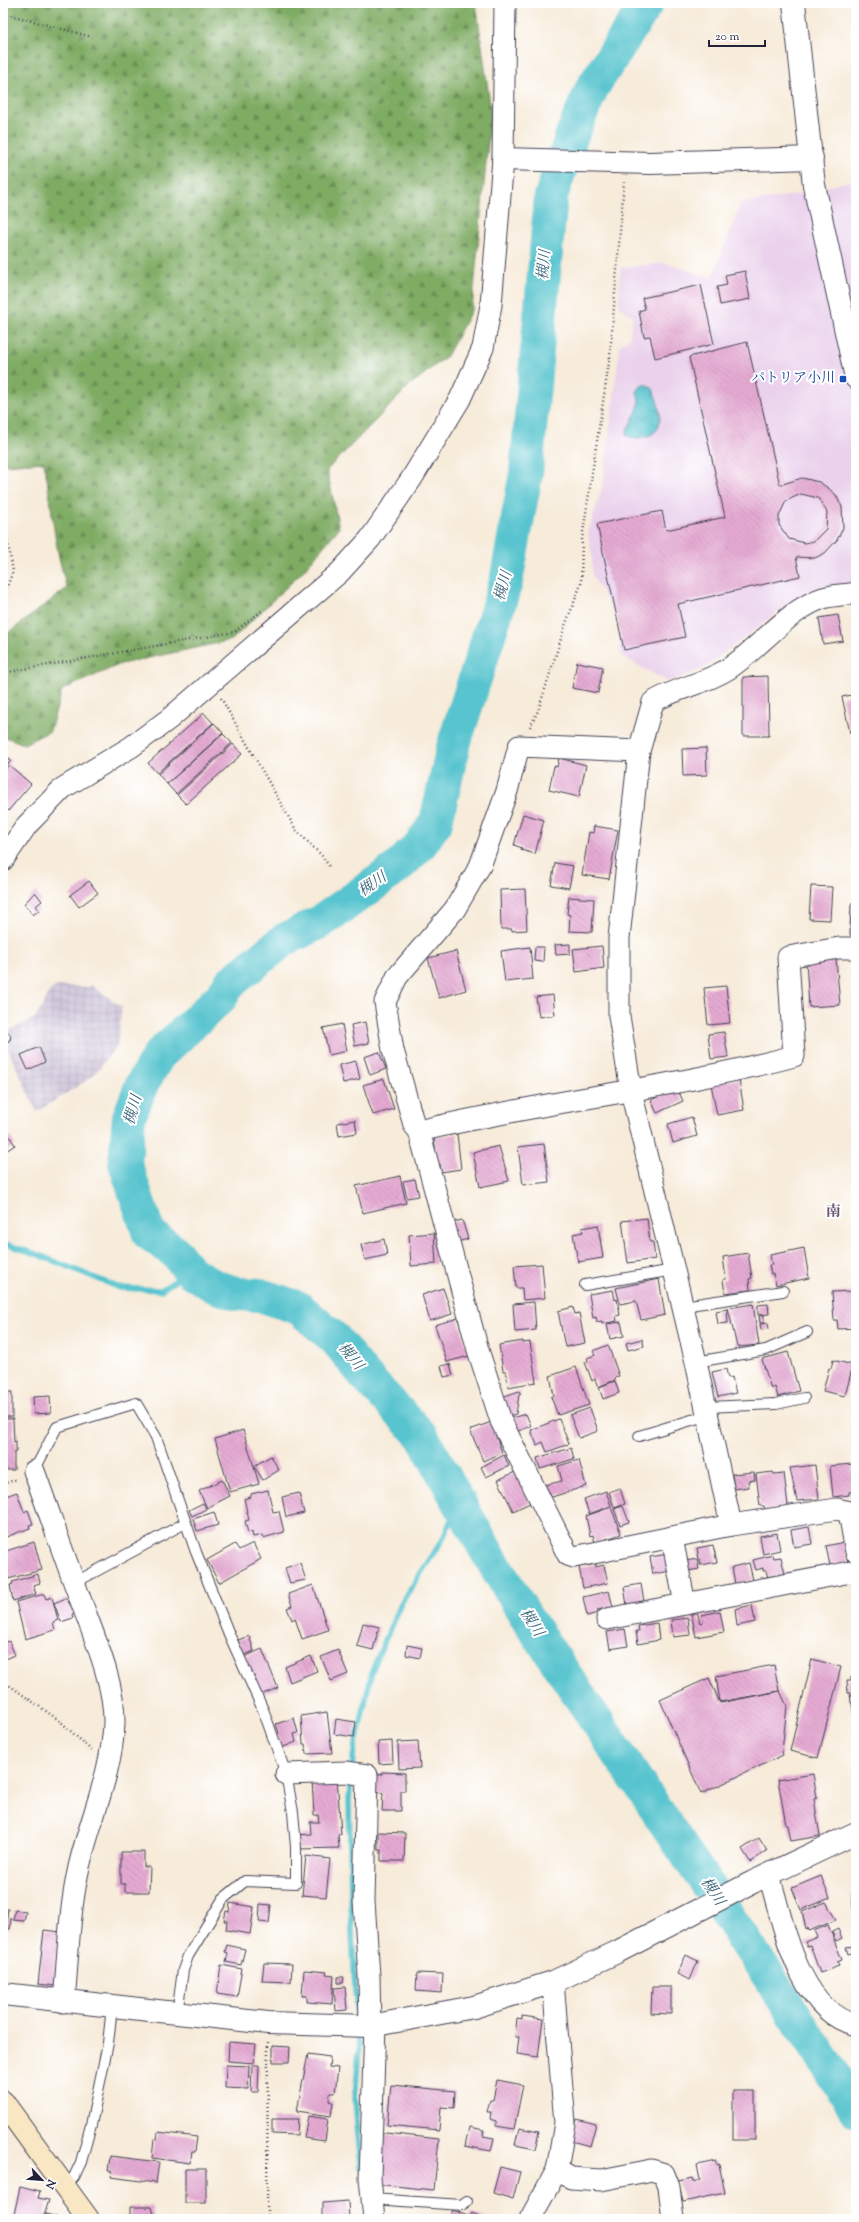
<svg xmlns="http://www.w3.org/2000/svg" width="859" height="2222" viewBox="0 0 859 2222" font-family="'Sorts Mill Goudy','Noto Serif JP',serif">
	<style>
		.built { fill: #ead1ec }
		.industrial { fill: url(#industrial-grid) }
		.forest { fill: url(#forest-firs); stroke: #506750 }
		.water { fill: url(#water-ripples); stroke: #3d7385 }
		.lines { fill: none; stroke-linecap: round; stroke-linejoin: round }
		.stream { stroke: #58c4cf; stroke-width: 5.5 }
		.river { stroke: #58c4cf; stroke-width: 34 }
		.building { fill: url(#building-back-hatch); fill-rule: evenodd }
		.service-casing { stroke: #424053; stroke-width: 12 }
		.minor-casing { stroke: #424053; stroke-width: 23 }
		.tertiary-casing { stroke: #424053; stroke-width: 24 }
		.secondary-casing { stroke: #424053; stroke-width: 24 }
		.path { stroke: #424053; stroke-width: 2.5; stroke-dasharray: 1 3; stroke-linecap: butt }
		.service { stroke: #fff; stroke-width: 10 }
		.minor { stroke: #fff; stroke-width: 21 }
		.tertiary { stroke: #fff; stroke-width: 22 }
		.secondary { stroke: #f9e7c3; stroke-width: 22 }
		.transit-dot { fill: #1a4fb4; stroke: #fff; stroke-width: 1.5 }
		.labels { text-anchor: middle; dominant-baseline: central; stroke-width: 4; stroke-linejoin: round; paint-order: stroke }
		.transit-label { font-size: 14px; fill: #164399; stroke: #fff; text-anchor: end }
		.water-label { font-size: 15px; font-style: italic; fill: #386376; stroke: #fff }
		.neighbourhood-label { font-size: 15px; font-weight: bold; fill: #665270; stroke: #fff }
	</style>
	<defs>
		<pattern id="industrial-grid" width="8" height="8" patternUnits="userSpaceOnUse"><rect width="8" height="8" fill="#cabfd6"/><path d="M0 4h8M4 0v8" fill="none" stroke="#ada4b9"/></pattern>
		<pattern id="forest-firs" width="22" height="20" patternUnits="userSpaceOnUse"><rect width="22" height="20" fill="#7fac64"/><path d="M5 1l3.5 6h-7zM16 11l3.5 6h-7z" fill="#688c54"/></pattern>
		<pattern id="water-ripples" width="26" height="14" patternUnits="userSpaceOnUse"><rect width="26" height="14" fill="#58c4cf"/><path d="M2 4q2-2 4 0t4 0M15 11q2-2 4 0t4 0" fill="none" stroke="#4ca8b3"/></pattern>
		<pattern id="building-back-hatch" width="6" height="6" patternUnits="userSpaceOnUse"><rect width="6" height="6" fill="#e5aad3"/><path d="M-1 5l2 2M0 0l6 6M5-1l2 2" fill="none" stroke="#c492b6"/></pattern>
	</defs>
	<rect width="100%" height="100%" fill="#fff"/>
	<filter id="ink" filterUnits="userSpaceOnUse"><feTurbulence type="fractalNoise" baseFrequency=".025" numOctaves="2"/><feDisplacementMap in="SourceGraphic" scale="8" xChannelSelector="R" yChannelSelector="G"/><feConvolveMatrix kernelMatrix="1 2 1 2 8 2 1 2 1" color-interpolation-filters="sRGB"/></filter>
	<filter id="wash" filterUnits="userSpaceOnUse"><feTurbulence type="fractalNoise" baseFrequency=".012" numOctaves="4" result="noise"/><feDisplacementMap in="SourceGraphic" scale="16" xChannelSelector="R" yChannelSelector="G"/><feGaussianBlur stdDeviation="0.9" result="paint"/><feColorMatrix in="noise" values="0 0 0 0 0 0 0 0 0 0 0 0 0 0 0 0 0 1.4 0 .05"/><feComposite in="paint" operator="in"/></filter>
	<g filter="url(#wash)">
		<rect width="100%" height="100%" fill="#f7ebd9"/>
		<polygon class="built" points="856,179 856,583 815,588 775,614 703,669 668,682 621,656 619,622 592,575 592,557 588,533 603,485 620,345 629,338 633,317 619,306 620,268 665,263 712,278 741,203 801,194"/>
		<polygon class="industrial" points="91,985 122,1007 117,1046 92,1077 37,1112 6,1045 10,1042 6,1032 35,1018 42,1008 48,993 56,986 89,987"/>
		<path class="forest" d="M3 3H476L491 111 472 309 447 356 410 385 327 470 339 528 303 571 232 640 121 664 62 690 50 731 24 744 3 736V637L67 588C54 549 52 503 44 462L3 465Z"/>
		<path class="water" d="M643 384 652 387C658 402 670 432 644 437 638 438 632 439 627 435V430C631 422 638 412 639 403 640 393 632 392 643 384Z"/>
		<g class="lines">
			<g class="stream">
				<polyline points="3,1243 39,1255 120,1288 161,1290 190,1271"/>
				<polyline points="357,2021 352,1934 349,1800 353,1757 372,1671 400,1605 443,1539 458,1502"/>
				<polyline points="358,2030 359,2049 355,2101 361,2167"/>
			</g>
			<polyline class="river" points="647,3 592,88 572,135 551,196 526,473 506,582 453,747 436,822 421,844 397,868 322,921 284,940 245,971 230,983 221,997 159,1055 142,1084 129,1117 125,1163 149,1234 175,1252 190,1271 214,1286 238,1294 260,1295 299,1308 335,1339 367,1378 422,1436 488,1554 527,1618 782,1996 856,2110"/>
		</g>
		<g id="blocks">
			<g class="building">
				<polygon points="745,271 750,299 720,305 717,287 727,285 725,275"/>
				<polygon points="701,285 714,344 655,358 650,336 644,337 639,311 645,309 642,298"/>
				<path d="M747 342 780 485 802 478 819 482 828 488 836 495 842 507 843 528 837 540 825 553 815 558 796 557 800 576 678 604 685 637 624 650 597 524 662 511 666 530 725 517 689 357ZM801 494 818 498 827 512 826 529 814 541 805 543 789 539 779 525V516L786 501Z"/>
				<polygon points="838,615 843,641 823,644 819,618"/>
				<polygon points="577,662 603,667 598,693 572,688"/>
				<polygon points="768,676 769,736 743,736 743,677"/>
				<polygon points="856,694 856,732 850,733 842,697"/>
				<polygon points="204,713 213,723 157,773 148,763"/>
				<polygon points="214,723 223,733 167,784 158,774"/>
				<polygon points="223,734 232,743 176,794 167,784"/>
				<polygon points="233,744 242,754 186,804 177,795"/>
				<polygon points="706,748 707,775 683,776 682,749"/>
				<polygon points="3,753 11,761 6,766 3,763"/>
				<polygon points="559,758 586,765 579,797 549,790 554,766 557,767"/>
				<polygon points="9,765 31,784 8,811 3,806 3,772"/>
				<polygon points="523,814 544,820 535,854 521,850 522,848 514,845"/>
				<polygon points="594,826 618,830 609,879 582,875 589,832 593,833"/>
				<polygon points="555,863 573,866 569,888 551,885"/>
				<polygon points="89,881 98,893 79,907 70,895"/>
				<polygon points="811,886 832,887 830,920 809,919"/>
				<polygon points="525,889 527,930 512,931 512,929 501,929 500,890"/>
				<polygon points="35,892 42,901 36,906 39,910 33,915 24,904"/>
				<polygon points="569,897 594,899 592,932 569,931 570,915 567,914"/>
				<polygon points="851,904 856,904 856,935 850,935"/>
				<polygon points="570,944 570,954 556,955 555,945"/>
				<polygon points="602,946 604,968 576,972 573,949"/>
				<polygon points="530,947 533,979 505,982 501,951"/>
				<polygon points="535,947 544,947 543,962 534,961"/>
				<polygon points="456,951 466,990 439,998 428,958"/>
				<polygon points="836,959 840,1005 809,1007 806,961"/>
				<polygon points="726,986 730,1023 708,1025 704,988"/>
				<polygon points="553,995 555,1015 539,1017 536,997"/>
				<polygon points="365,1022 369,1043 355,1046 351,1025"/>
				<polygon points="342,1024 347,1051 329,1055 323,1028"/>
				<polygon points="724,1032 728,1057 711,1059 708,1034"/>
				<polygon points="39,1047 45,1062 28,1070 21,1055"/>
				<polygon points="379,1052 386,1069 370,1075 364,1057"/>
				<polygon points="356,1061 360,1079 343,1083 339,1065"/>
				<polygon points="384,1079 394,1109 373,1115 363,1085"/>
				<polygon points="739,1079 744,1110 717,1115 711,1084"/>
				<polygon points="677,1088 683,1101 657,1113 651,1100"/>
				<polygon points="692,1117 697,1136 673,1143 668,1124"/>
				<polygon points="355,1120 357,1133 339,1136 337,1123"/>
				<polygon points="6,1131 15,1145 3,1153 3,1133"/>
				<polygon points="457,1134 461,1169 441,1172 440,1164 437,1165 434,1137"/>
				<polygon points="544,1144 549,1182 523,1185 518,1147"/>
				<polygon points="499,1146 509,1181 480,1187 473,1152"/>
				<polygon points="400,1176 406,1203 363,1213 356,1186"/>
				<polygon points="415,1179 419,1196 407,1198 403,1181"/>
				<polygon points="647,1218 650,1242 653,1242 655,1259 628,1263 622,1221"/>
				<polygon points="462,1220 468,1239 457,1242 451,1223"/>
				<polygon points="598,1225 603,1258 578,1262 573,1234 583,1232 582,1228"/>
				<polygon points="434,1233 436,1264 411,1266 409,1235"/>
				<polygon points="384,1239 387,1255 365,1260 361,1245"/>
				<polygon points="804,1248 809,1278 776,1285 773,1274 771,1274 769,1265 772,1265 770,1255"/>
				<polygon points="748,1253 752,1278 749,1279 750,1290 725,1293 723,1280 726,1279 723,1257"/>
				<polygon points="542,1264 545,1298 523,1300 522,1288 516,1288 514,1266"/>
				<polygon points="659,1279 665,1315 641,1320 636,1301 620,1304 616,1288"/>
				<polygon points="443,1288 452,1314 430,1321 422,1295"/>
				<polygon points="613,1290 615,1300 617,1299 620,1315 616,1316 617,1321 602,1324 602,1321 597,1322 596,1317 593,1318 589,1294"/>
				<polygon points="856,1291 856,1328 838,1329 837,1320 834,1320 832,1292"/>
				<polygon points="534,1302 536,1330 515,1332 513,1304"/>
				<polygon points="753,1304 759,1345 737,1347 728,1308"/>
				<polygon points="768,1304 769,1314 758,1315 758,1305"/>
				<polygon points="573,1307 575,1314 579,1313 585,1343 565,1347 558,1311"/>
				<polygon points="727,1309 728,1323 718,1324 716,1311"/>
				<polygon points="764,1315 764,1323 760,1323 759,1316"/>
				<polygon points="458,1318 469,1356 447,1362 435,1325"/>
				<polygon points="621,1322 624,1336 610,1339 607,1324"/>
				<polygon points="768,1323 769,1329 761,1330 760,1324"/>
				<polygon points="642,1339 644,1346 628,1350 626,1343"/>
				<polygon points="523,1341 523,1343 530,1342 536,1382 508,1387 506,1371 503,1371 499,1345"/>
				<polygon points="608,1345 619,1376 615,1378 615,1380 598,1387 595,1379 592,1381 585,1362 588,1361 587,1358 595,1355 593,1351"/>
				<polygon points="788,1352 799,1391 778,1397 775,1387 771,1389 762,1359"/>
				<polygon points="833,1360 853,1365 845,1396 823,1391 829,1368 831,1369"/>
				<polygon points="450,1364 453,1375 444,1377 441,1366"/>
				<polygon points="576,1367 589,1405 558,1415 551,1397 554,1396 550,1376"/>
				<polygon points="726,1369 728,1378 732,1377 736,1393 718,1397 712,1372"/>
				<polygon points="615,1381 619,1393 603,1399 599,1387"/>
				<polygon points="519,1391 521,1394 519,1395 516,1414 508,1416 502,1397"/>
				<rect x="3" y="1392" width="9" height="25"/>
				<polygon points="50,1396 51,1413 34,1414 33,1397"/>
				<polygon points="590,1408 598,1431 579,1438 570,1415"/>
				<polygon points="526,1414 531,1426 516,1432 511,1418"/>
				<polygon points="3,1419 13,1419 14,1442 16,1441 16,1452 14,1452 14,1470 3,1470"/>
				<polygon points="559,1419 569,1444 547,1452 543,1442 537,1445 531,1430"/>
				<polygon points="491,1422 502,1453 483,1461 470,1430"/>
				<polygon points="243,1430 259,1484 230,1492 215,1439"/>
				<polygon points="571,1448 574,1459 540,1469 537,1458"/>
				<polygon points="504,1455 509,1466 486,1477 481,1467"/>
				<polygon points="271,1456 279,1470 263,1480 254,1466"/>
				<polygon points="579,1460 586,1486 549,1498 545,1485 562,1481 558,1466"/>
				<polygon points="852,1464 855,1491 849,1492 849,1495 833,1497 830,1466"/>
				<polygon points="815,1465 819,1499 797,1501 790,1468"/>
				<polygon points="515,1472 530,1503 513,1511 498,1480"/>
				<polygon points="754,1472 755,1480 748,1481 749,1487 734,1489 732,1474"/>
				<polygon points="773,1472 774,1474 784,1473 788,1506 765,1512 764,1506 760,1506 756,1474"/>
				<polygon points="222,1480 230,1496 207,1508 199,1491"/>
				<polygon points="620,1488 625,1504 614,1508 609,1492"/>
				<polygon points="268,1490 273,1512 279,1511 284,1532 263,1538 262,1535 253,1537 252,1532 248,1533 245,1521 249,1520 244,1499 251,1497 251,1494"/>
				<polygon points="606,1491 611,1506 589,1514 584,1499"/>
				<polygon points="17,1492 24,1512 28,1510 33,1524 29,1525 30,1528 6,1537 3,1534 3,1497"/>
				<polygon points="299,1493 304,1513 286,1517 282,1497"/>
				<polygon points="203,1503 206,1509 192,1516 189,1510"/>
				<polygon points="623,1506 629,1522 620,1525 614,1509"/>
				<polygon points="611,1507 621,1534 595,1543 593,1535 590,1536 586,1516"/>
				<polygon points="214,1512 218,1525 197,1531 193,1519"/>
				<polygon points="809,1527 812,1544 794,1547 791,1530"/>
				<polygon points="777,1533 780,1550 763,1554 760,1536"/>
				<polygon points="34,1542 42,1570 8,1579 3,1561 3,1552"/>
				<polygon points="844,1542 848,1563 830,1566 826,1546"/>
				<polygon points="253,1543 261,1559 219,1583 207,1560 235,1544 239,1550"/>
				<polygon points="713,1545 717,1562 700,1565 697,1548"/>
				<polygon points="668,1554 671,1571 653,1574 650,1557"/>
				<polygon points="773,1555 774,1558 781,1557 785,1574 768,1578 766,1571 763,1571 763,1568 756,1570 753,1560"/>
				<polygon points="697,1559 699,1569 688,1571 686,1561"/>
				<polygon points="300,1563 306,1580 290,1583 285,1568"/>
				<polygon points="749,1563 753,1580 735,1584 732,1567"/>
				<polygon points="596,1564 596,1567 604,1565 608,1583 583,1588 579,1567"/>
				<polygon points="38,1574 40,1583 33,1585 36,1594 13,1601 10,1585 13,1584 12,1582"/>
				<polygon points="641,1584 644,1602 627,1605 624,1587"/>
				<polygon points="313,1585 328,1630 302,1639 295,1618 292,1620 287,1608 292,1606 288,1594"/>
				<polygon points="609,1591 613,1607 597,1610 598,1613 587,1616 583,1597"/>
				<polygon points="44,1594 46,1599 52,1597 58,1620 53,1622 55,1630 25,1639 16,1602"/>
				<polygon points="66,1598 76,1614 72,1615 73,1618 61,1622 54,1603"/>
				<polygon points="752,1605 755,1622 737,1626 735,1609"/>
				<polygon points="697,1611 700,1623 703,1622 702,1615 720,1611 724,1632 696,1637 691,1612"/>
				<polygon points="688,1618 690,1635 673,1637 671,1620"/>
				<polygon points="363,1623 379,1627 373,1650 357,1646"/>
				<polygon points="657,1623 659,1640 638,1644 636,1631 639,1631 638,1626"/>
				<polygon points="625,1629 628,1646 610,1649 607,1632"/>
				<polygon points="249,1636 254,1651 244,1655 238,1640"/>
				<polygon points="9,1641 15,1655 3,1660 3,1643"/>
				<polygon points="407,1645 422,1648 420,1658 406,1655"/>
				<polygon points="262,1649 278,1688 260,1695 244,1657"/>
				<polygon points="338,1650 348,1674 331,1681 321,1657"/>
				<polygon points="311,1656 317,1671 290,1682 285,1667"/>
				<polygon points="812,1659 841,1667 818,1758 790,1751"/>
				<polygon points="774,1665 779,1691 720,1702 716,1676"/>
				<polygon points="851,1677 856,1677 856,1720 854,1720 852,1703 851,1703 850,1693 848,1693 847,1680 851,1680"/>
				<polygon points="709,1678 720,1703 780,1691 787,1706 782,1751 783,1755 701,1794 660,1700"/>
				<polygon points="327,1712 332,1753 306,1754 305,1744 303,1744 301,1716"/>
				<polygon points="294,1718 298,1733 294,1734 296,1742 281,1748 276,1734 279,1733 276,1724"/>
				<polygon points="336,1719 356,1722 354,1737 334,1734"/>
				<polygon points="392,1741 393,1763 379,1764 378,1742"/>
				<polygon points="418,1741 420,1768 399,1769 398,1742"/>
				<polygon points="382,1772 405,1773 405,1791 401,1791 401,1811 382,1811 383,1793 372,1792 372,1774 382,1774"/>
				<polygon points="813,1774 817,1798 814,1799 820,1836 791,1841 788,1825 786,1825 778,1780"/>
				<polygon points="337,1777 341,1834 338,1834 339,1848 298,1849 297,1835 311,1834 310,1822 319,1822 318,1815 314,1815 312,1779"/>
				<polygon points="378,1832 405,1833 404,1861 381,1861 381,1850 378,1850"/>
				<polygon points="759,1838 767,1851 750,1862 742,1849"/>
				<polygon points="121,1852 144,1852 144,1867 150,1867 149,1892 125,1892 125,1884 121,1884"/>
				<polygon points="306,1856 330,1859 326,1897 302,1895"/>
				<polygon points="821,1876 830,1898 801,1910 792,1888"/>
				<polygon points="856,1894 856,1908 853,1908 852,1895"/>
				<polygon points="826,1902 836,1920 809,1931 808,1928 806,1929 802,1912"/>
				<polygon points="230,1903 254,1907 250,1934 226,1930 227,1921 224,1921 226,1911 229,1912"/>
				<polygon points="260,1904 271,1905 269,1923 259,1922"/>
				<polygon points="3,1909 8,1909 7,1917 3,1917"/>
				<polygon points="15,1910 26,1912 24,1921 13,1920"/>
				<polygon points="3,1918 11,1919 10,1929 3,1928"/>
				<polygon points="828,1925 842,1960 837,1962 839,1966 820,1973 810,1945 807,1946 805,1942 817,1937 814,1931"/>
				<polygon points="838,1929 842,1938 836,1941 832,1932"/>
				<polygon points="44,1930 62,1932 56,1986 38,1984"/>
				<polygon points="227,1945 245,1949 241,1965 226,1962 228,1953 225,1952"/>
				<polygon points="854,1946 855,1952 848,1954 846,1947"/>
				<polygon points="686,1955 698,1961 690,1980 677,1974"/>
				<polygon points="264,1963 292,1964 291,1982 262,1981"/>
				<polygon points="221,1965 242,1969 237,1997 217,1994"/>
				<polygon points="304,1970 327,1972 326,1975 334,1976 332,2004 307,2002 307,1996 302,1996"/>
				<polygon points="417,1973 443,1974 442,1993 416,1991"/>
				<polygon points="338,1977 344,1977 343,1983 338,1983"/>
				<polygon points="345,1987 347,2010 336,2011 334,1988"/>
				<polygon points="652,1987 671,1987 671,2014 651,2013"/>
				<polygon points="522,2016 543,2019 538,2057 517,2054 519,2037 515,2037 517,2018 522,2019"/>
				<polygon points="229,2042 256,2044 254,2063 228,2061"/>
				<polygon points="273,2046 290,2047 289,2062 273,2062"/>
				<polygon points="308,2054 330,2057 329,2067 338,2068 335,2093 330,2093 329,2101 333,2102 331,2116 297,2111"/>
				<polygon points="226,2065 249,2066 248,2089 225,2088"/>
				<polygon points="252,2065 259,2065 258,2092 251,2092"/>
				<polygon points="497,2080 523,2085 514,2129 496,2126 496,2121 490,2119 491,2112 487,2112 490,2100 493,2100"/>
				<polygon points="391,2085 455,2091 454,2108 441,2107 439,2130 387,2125"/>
				<rect x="733" y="2091" width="22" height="49"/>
				<polygon points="308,2116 328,2119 325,2141 304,2138"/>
				<polygon points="272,2119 298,2119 297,2135 272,2134"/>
				<polygon points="577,2119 596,2124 590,2146 571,2141"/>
				<polygon points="469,2127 484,2130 483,2136 494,2138 491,2151 465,2146"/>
				<polygon points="519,2128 539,2132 535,2149 515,2145"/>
				<polygon points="158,2132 197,2137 195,2152 192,2152 190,2163 152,2158 154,2139 157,2140"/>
				<polygon points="377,2132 439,2139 434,2190 375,2184"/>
				<polygon points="110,2156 159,2162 156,2183 111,2177 112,2171 108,2171"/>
				<polygon points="716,2161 716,2165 719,2164 725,2193 683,2202 678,2181 693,2178 694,2182 700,2180 697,2165"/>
				<polygon points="500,2167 520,2172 513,2199 493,2193"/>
				<rect x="185" y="2169" width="21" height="34"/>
				<polygon points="20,2187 40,2192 38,2198 49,2200 44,2216 39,2216 38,2219 13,2219"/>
				<polygon points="348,2201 349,2219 322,2219 322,2203"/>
				<polygon points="130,2207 152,2207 155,2219 130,2219"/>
				<polygon points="453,2210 470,2217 472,2213 486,2219 449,2219"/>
				<polygon points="46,2214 57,2217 57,2219 44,2219"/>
			</g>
		</g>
	</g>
	<g filter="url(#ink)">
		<use href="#blocks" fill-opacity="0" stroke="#424053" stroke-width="1"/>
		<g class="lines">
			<g class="service-casing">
				<g id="service">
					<polyline points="3,1038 5,1037"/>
					<polyline points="585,1285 674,1270"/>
					<polyline points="683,1306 783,1291"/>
					<polyline points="696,1362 766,1350 807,1332"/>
					<polyline points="707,1407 776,1404 804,1398"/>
					<polyline points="639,1436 708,1415"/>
					<polyline points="34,1471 57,1427 136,1403 156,1437 196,1552 229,1634 264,1712 286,1774 293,1812 296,1847 296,1883 245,1881 223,1899 188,1956 183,1970 177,2014"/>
					<polyline points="74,1583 185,1523"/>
					<polyline points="64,2187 74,2177 81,2162 91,2125 108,2043 112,2007"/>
					<polyline points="372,2199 462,2205 467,2201"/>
				</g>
			</g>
			<g class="minor-casing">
				<g id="minor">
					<polyline points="639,751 519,746 507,791 480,866 455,909 397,977 385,1002 393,1050 414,1125 419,1131 478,1350 501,1421 568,1555 574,1557 731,1525 837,1509 849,1512 856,1552"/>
					<polyline points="3,860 27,825 63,788 131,747 169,719 340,572 370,539 412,478 460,399 483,348 491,305 503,159 505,3"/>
					<path d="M419 1131C543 1101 671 1089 794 1056L788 957 839 948H856"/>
					<path d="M34 1471C49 1512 63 1553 78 1593 92 1632 115 1682 114 1723 112 1773 90 1819 79 1867 69 1911 68 1957 64 2002"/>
					<path d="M731 1525 696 1362 631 1091 619 1016V938L639 751 653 702C676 688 704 684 728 669 759 649 787 610 823 598 833 595 845 595 856 593"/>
					<polyline points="672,1538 685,1604"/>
					<polyline points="607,1619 856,1571"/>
					<polyline points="286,1774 346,1772 367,1775 364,1901 369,1976 370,2026"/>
					<path d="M769 1875C783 1923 799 2012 856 2025"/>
					<polyline points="557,2170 571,2178 601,2180 652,2170 664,2174 669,2187 673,2219"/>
					<polyline points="374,2219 370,2178 375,2025"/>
					<polyline points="530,2219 557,2170 565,2123 553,1982"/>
				</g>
			</g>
			<g class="tertiary-casing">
				<g id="tertiary">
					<polyline points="794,3 814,185 856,378"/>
					<polyline points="503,159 650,163 812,158"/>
					<polyline points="3,1994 268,2023 370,2026 474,2007 553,1982 617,1952 753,1882 856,1833"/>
				</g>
			</g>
			<g class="secondary-casing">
				<polyline id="secondary" points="3,2102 88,2219"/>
			</g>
			<g class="path">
				<polyline points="3,13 92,37"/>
				<polyline points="3,518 13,571 3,598"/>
				<polyline points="3,673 234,632 263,610"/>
				<polyline points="221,698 296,830 322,856 329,866"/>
				<polyline points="530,727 538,711 565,626 581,584 582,539 610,356 624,182"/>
				<polyline points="3,1484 17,1479"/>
				<polyline points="3,1681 60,1721 92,1751"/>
				<polyline points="267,2219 268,2042"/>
			</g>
			<use href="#service" class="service"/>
			<use href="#minor" class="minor"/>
			<use href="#tertiary" class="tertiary"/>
			<use href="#secondary" class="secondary"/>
		</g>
	</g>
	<rect class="transit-dot" x="839" y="375" width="8" height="8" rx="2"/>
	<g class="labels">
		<g class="transit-label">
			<text x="835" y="379">パトリア小川</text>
		</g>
		<g class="water-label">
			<text transform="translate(545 265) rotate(-85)">槻川</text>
			<text transform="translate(504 586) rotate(-75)">槻川</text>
			<text transform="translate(373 885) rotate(-35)">槻川</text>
			<text transform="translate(134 1110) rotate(-74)">槻川</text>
			<text transform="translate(350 1357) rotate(51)">槻川</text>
			<text transform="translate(531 1623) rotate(57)">槻川</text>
			<text transform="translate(712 1892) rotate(56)">槻川</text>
		</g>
		<g class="neighbourhood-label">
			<text x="833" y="1212">南</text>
		</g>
	</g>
	<rect width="859" height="2222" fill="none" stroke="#fff" stroke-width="16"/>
	<g transform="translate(42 2180) rotate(116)" stroke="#ffffff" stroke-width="3" paint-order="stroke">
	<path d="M0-3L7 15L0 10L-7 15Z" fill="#22223b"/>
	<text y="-6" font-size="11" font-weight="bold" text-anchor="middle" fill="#22223b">N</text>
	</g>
	<path d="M709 40v6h56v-6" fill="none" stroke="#22223b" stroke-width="2"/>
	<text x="715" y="40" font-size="12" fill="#22223b" stroke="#ffffff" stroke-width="3" paint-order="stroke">20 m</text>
</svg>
